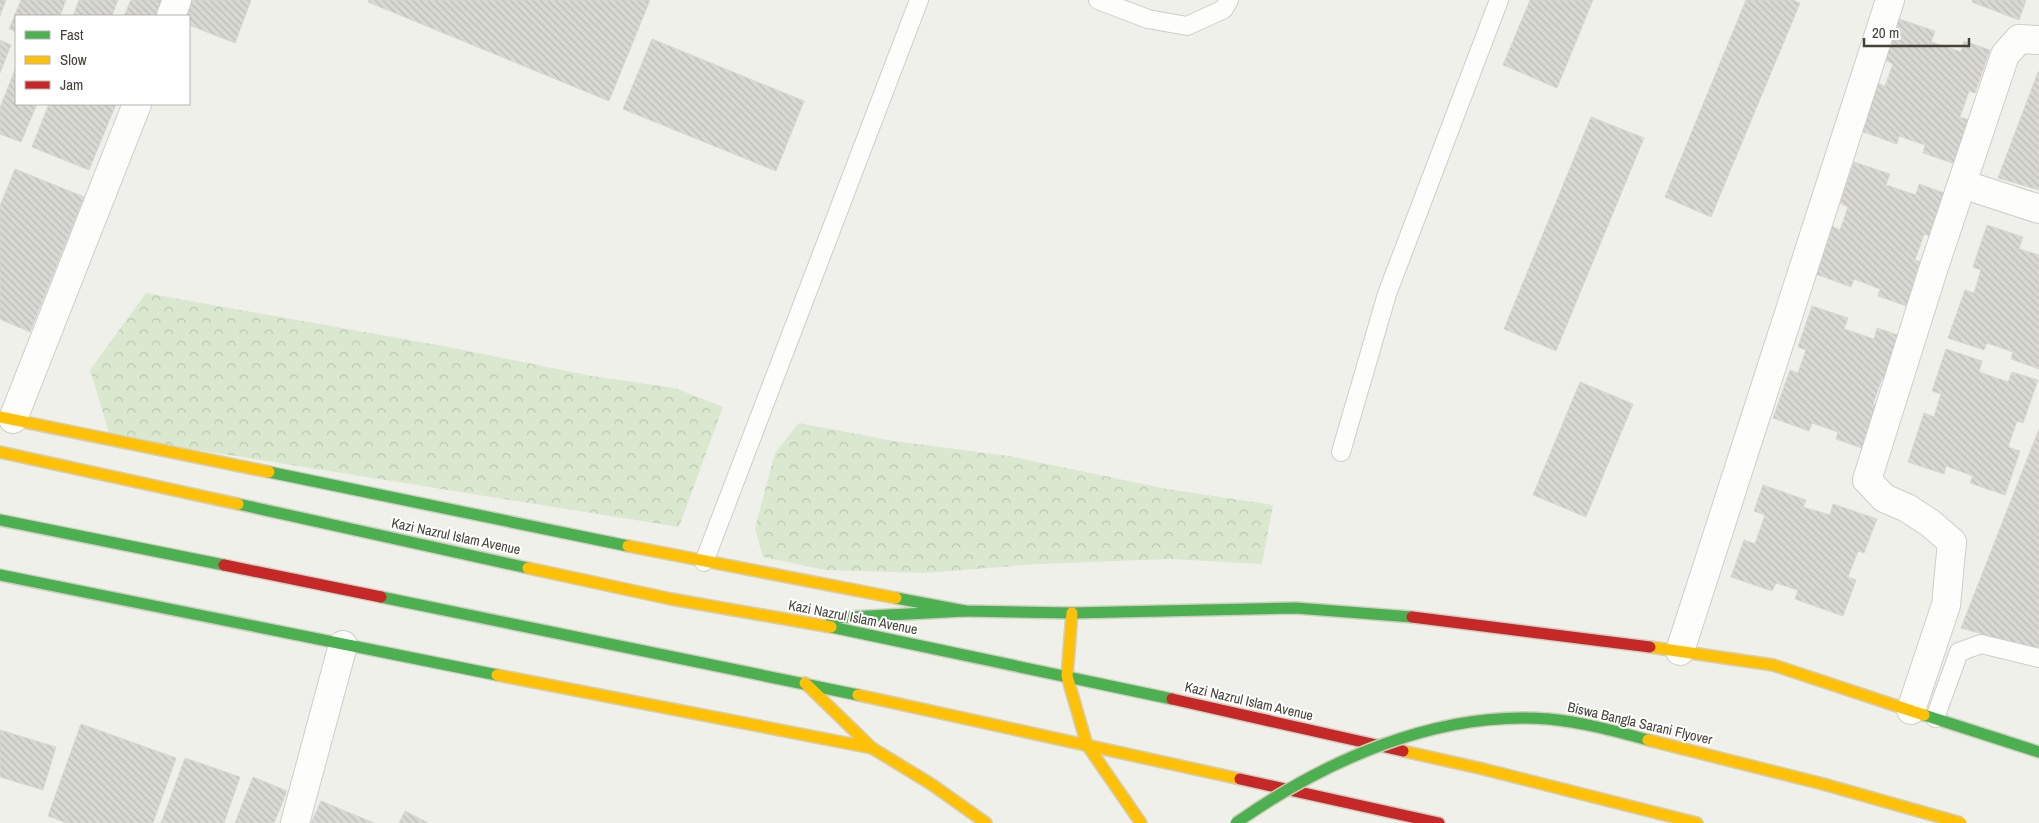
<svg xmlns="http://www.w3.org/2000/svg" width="2039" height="823" viewBox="0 0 2039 823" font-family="'Archivo Narrow',sans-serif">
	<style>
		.forest { fill: url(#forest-crowns) }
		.building { fill: url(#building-back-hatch); stroke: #d8d7d1 }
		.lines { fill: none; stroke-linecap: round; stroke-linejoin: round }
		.lane-casing { stroke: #cecdc9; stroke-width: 20 }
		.street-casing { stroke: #cecdc9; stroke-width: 30 }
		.fast-casing { stroke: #d0cfc4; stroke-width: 14 }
		.slow-casing { stroke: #d0cfc4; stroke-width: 14 }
		.jam-casing { stroke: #d0cfc4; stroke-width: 14 }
		.lane { stroke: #fdfdfc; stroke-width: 18 }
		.street { stroke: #fdfdfc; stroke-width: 28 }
		.fast { stroke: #4caf50; stroke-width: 11 }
		.slow { stroke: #ffc107; stroke-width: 11 }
		.jam { stroke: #c62828; stroke-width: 11 }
		.fast-bridge-casing { stroke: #d0cdbb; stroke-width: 14; stroke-linecap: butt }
		.slow-bridge-casing { stroke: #d0cdbb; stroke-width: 14; stroke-linecap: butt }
		.fast-bridge { stroke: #4caf50; stroke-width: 11 }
		.slow-bridge { stroke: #ffc107; stroke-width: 11 }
		.labels { text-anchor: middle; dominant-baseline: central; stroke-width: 4; stroke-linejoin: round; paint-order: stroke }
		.street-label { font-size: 14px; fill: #454238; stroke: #fff }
	</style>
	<defs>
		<pattern id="forest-crowns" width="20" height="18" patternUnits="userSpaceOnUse" patternTransform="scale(1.25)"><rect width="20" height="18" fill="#d9e8ce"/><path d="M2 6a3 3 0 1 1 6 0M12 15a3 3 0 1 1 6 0" fill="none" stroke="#bcc8b2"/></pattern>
		<pattern id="building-back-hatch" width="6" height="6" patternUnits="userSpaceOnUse" patternTransform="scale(1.25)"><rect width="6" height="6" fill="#d9d9d4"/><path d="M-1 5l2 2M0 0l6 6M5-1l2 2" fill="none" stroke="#bcbbb7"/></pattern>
	</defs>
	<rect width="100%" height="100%" fill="#f0f0eb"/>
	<g class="forest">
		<polygon points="146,293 443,346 592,376 675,388 723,407 679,527 110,436 90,370"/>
		<polygon points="799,423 894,441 1009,456 1167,489 1273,505 1262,564 1170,559 1039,564 924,573 826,570 763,557 755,528 775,453"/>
	</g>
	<g class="building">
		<polygon points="0,0 6,0 0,16"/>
		<polygon points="21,0 66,0 60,16 16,16 16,32 9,29"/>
		<polygon points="79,0 118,0 112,16 73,16"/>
		<polygon points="131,0 167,0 161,16 124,16"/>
		<polygon points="184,0 251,0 235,43 189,25 189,16 177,16"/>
		<polygon points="369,0 650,0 609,101 368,2"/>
		<polygon points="1530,0 1593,0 1557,88 1503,65"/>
		<polygon points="1746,0 1793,0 1800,3 1711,217 1665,197"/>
		<polygon points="1973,0 2026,0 2019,20 1972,2"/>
		<polygon points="1899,19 1935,31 1931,42 1961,52 1964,41 1990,50 1975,93 1969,91 1960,117 1972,121 1958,165 1923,153 1925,145 1899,136 1897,144 1861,131 1877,83 1885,86 1893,64 1885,60"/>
		<polygon points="652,39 804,101 776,171 623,109"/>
		<polygon points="0,40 11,45 0,73"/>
		<polygon points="16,67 16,104 37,104 21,142 0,134 0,108"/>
		<polygon points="2038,72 2039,72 2039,190 1998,178"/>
		<polygon points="49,104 116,104 89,170 32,147"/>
		<polygon points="1591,117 1644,138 1556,351 1504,329"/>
		<polygon points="1854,162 1890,174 1886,185 1916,195 1919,184 1944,193 1930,236 1924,234 1915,260 1927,264 1912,308 1878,296 1880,289 1854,279 1851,287 1816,274 1832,226 1840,230 1848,207 1840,203"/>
		<polygon points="15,169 84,197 30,332 0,319 0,206"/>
		<polygon points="1987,225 2023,237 2019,249 2039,255 2039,369 2011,359 2013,352 1987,343 1984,350 1948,338 1965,290 1974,293 1981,270 1973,267"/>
		<polygon points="1812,306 1848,318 1844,329 1874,339 1877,328 1903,337 1888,380 1882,378 1873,404 1885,408 1870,451 1836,439 1838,432 1812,423 1809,431 1773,418 1790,370 1798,373 1806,350 1798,347"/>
		<polygon points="1946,349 1982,361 1979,372 2008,382 2012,372 2038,380 2023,423 2017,421 2008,447 2020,451 2005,495 1970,483 1973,476 1946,466 1944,474 1908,462 1924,413 1934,417 1941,394 1932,391"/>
		<polygon points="1580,382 1633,404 1586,517 1533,495"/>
		<polygon points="2039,429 2039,650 1961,628"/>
		<polygon points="1763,485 1806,500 1803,507 1830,515 1833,504 1877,519 1864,553 1858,551 1848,577 1856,580 1843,616 1795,599 1798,590 1776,583 1772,591 1731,577 1744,540 1755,544 1765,515 1754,511"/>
		<polygon points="81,724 176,758 153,823 67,823 48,816"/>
		<polygon points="0,730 56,747 43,790 0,777"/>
		<polygon points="185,758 240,777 224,823 161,823"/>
		<polygon points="253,777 287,791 274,823 235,823"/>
		<polygon points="321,801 374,823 311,823"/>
		<polygon points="405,811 428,823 399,823"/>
	</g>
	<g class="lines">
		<g class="lane-casing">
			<g id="lane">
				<polyline points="1098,0 1148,19 1187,26 1224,9 1229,0"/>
				<polyline points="1341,452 1387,294 1499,0"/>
				<polyline points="704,562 919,0"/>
				<polyline points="1935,718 1959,652 1981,644 2039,658"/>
			</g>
		</g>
		<g class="street-casing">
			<g id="street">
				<polyline points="171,16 177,0"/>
				<polyline points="1962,184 2039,209"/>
				<polyline points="13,419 137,104"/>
				<polyline points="1680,651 1890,0"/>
				<polyline points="1911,710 1946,605 1952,542 1930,523 1907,508 1884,498 1867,480 1933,270 2005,55 2019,39 2039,40"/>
				<polyline points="295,823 343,645"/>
			</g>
		</g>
		<g class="fast-casing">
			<g id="fast">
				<polyline points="269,472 628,546"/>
				<polyline points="238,504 528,568"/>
				<polyline points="0,520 224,565"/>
				<polyline points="0,575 497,675"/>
				<polyline points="381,597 858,695"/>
				<polyline points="896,598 965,611 1072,613 1296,608 1412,617"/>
				<polyline points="831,618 965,611"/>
				<polyline points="831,627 1172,699"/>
				<polyline points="1924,715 2039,752"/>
			</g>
		</g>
		<g class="slow-casing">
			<g id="slow">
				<polyline points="0,417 269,472"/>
				<polyline points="0,452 238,504"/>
				<polyline points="628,546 896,598"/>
				<polyline points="528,568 671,599 831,627"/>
				<polyline points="1072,613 1067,676 1087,745 1141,823"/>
				<polyline points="1650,647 1773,665 1924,715"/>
				<polyline points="497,675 872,748"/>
				<polyline points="805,683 872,748 931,784 986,823"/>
				<polyline points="858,695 1240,779"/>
				<polyline points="1403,751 1479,768 1697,823"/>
			</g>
		</g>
		<g class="jam-casing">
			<g id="jam">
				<polyline points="224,565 381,597"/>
				<polyline points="1412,617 1650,647"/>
				<polyline points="1172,699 1403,751"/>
				<polyline points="1240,779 1439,823"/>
			</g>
		</g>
		<use href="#lane" class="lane"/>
		<use href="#street" class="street"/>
		<use href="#fast" class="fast"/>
		<use href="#slow" class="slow"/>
		<use href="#jam" class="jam"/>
		<g class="fast-bridge-casing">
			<path id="fast-bridge" d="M1236 823C1324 761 1437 710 1548 719 1582 722 1615 731 1648 740"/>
		</g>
		<g class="slow-bridge-casing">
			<polyline id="slow-bridge" points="1648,740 1823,784 1961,823"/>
		</g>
		<use href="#fast-bridge" class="fast-bridge"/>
		<use href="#slow-bridge" class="slow-bridge"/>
	</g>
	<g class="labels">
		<g class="street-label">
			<text transform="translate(456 536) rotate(12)">Kazi Nazrul Islam Avenue</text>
			<text transform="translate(853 617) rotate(11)">Kazi Nazrul Islam Avenue</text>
			<text transform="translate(1249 701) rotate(13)">Kazi Nazrul Islam Avenue</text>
			<text transform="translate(1640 723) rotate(13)">Biswa Bangla Sarani Flyover</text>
		</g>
	</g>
	<rect x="15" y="15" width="175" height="90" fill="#ffffff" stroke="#b5b3af"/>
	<rect x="25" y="31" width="25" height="8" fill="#4caf50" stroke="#b5b3af"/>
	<text x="60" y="40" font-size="15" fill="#454238">Fast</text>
	<rect x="25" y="56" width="25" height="8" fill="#ffc107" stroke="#b5b3af"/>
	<text x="60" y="65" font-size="15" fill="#454238">Slow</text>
	<rect x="25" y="81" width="25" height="8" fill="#c62828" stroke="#b5b3af"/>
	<text x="60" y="90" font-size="15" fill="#454238">Jam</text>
	<path d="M1864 38v8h105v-8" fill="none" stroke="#454238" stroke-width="2.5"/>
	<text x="1872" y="38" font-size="15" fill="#454238" stroke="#ffffff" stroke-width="4" paint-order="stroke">20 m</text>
</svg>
